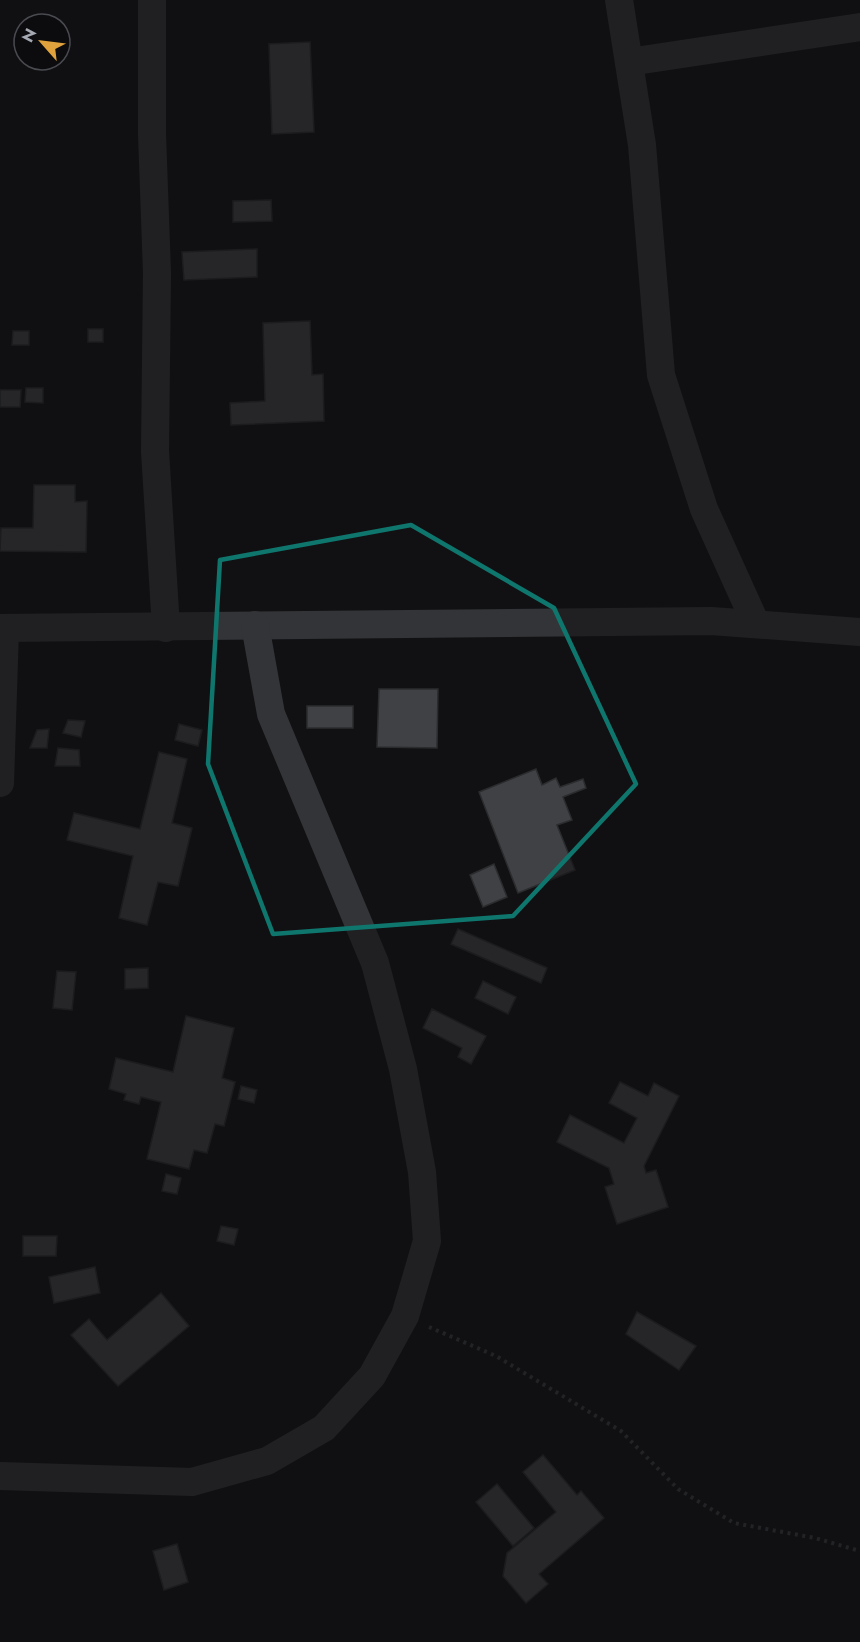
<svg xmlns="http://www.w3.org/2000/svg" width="860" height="1642" viewBox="0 0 860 1642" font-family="Jost,sans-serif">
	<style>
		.building { fill: #404145; stroke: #2b2c2e; stroke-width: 1.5 }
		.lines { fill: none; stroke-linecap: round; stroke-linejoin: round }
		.path { stroke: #393a3e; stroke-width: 4; stroke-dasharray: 3 4.5; stroke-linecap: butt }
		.minor { stroke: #333437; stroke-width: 28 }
		.marked { fill: none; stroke: #0f766e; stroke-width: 4.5; stroke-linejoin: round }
	</style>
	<rect width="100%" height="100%" fill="#111113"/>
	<g class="building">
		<polygon points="310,42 314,132 272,134 269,44"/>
		<polygon points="271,200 272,221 233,222 233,201"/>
		<polygon points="257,249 257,277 184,280 182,252"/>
		<polygon points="310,321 312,375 323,374 324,421 231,425 230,403 265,401 263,323"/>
		<rect x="88" y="329" width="15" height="13"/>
		<polygon points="13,331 29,331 29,345 12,345"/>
		<polygon points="26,388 43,388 43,403 25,402"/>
		<polygon points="0,390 21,390 20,407 0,407"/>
		<polygon points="34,485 75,485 75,502 87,501 86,552 0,551 1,528 33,528"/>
		<polygon points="379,689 438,689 437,748 377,747"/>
		<rect x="307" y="706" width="46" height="22"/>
		<polygon points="68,720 85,721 81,737 63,733"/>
		<polygon points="179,724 202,730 198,746 175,740"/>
		<polygon points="49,729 47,748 30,748 37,730"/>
		<polygon points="58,748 79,750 80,766 55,766"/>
		<polygon points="159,752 187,759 172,823 192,828 178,886 158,882 147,925 119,918 133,856 67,840 74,813 140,829"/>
		<polygon points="536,769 542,785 556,778 560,787 583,779 586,788 563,797 572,820 557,825 575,870 518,893 479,792"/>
		<polygon points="494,864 507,897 483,907 470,875"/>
		<polygon points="458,929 547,968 541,983 451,944"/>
		<polygon points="148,968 148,988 125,989 125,969"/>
		<polygon points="57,971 76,972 72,1010 53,1008"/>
		<polygon points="483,981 516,997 508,1014 475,998"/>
		<polygon points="432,1009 486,1036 471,1064 458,1057 462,1048 423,1028"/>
		<polygon points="186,1016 234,1028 222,1078 235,1082 224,1126 215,1124 207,1153 194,1150 189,1169 147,1159 161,1102 141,1097 139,1104 124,1100 126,1094 109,1089 116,1058 173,1072"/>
		<polygon points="620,1082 648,1096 654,1083 679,1096 644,1166 646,1173 656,1170 668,1207 617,1224 605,1187 614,1184 609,1168 557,1142 570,1115 624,1143 637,1118 609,1103"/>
		<polygon points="241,1086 257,1090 254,1103 238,1099"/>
		<polygon points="166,1174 181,1178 177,1194 162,1191"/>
		<polygon points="221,1226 238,1229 234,1245 217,1241"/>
		<polygon points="23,1236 57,1236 56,1256 23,1256"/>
		<polygon points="95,1267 100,1293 54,1303 49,1277"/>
		<polygon points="161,1293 189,1326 118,1386 71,1335 89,1319 107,1340"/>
		<polygon points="637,1312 696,1346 679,1370 626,1334"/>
		<polygon points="543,1455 577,1495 581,1491 604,1518 539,1574 548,1584 526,1603 503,1576 507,1553 556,1512 523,1472"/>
		<polygon points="497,1484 534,1528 513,1546 476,1502"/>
		<polygon points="177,1544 188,1582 164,1590 153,1551"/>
	</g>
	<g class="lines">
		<polyline class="path" points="429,1327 496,1356 621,1431 678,1489 734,1523 815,1538 860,1551"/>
		<g class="minor">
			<polyline points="152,0 152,134 157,273 155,451 166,628"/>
			<polyline points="619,0 642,145 661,375 704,509 756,624"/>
			<polyline points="629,62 860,27"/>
			<polyline points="0,628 711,621 860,632"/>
			<polyline points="0,783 5,629"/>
			<polyline points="0,1476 192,1482 267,1461 324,1428 372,1376 405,1316 427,1241 422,1172 403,1069 375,963 271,714 255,625"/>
		</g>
	</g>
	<path d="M0 0H860V1642H0ZM411 525 554 608 636 784 513 916 273 934 208 764 220 560Z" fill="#111113" fill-opacity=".55" fill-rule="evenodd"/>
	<path class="marked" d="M411 525 554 608 636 784 513 916 273 934 208 764 220 560Z"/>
	<g transform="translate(42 42) rotate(298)"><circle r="28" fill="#0c0c0e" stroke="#494b50" stroke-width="1.5"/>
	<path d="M0-4.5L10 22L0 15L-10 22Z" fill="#e0a23c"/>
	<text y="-9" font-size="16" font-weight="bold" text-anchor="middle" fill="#a4a9b2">N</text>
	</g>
</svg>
